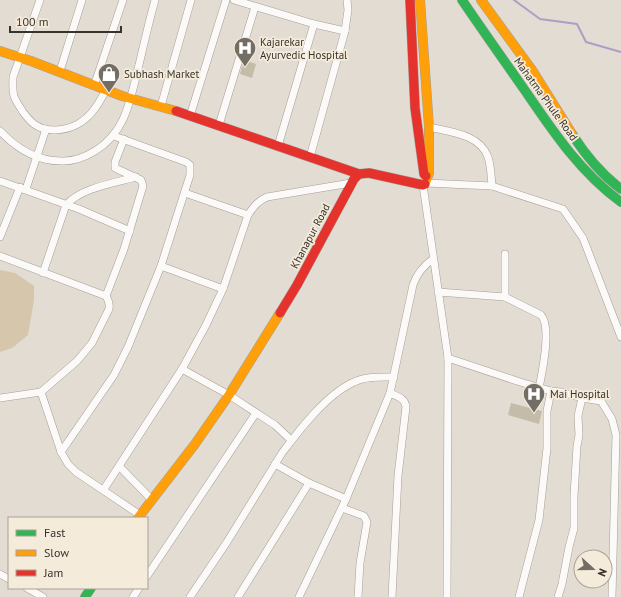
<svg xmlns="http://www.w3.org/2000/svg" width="621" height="597" viewBox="0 0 621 597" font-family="'PT Sans',sans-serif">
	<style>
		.green { fill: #d6c6ac }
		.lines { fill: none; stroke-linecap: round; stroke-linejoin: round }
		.stream { stroke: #b19bc7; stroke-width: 2 }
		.building { fill: #c5bba9 }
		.street-casing { stroke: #a49f98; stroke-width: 8 }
		.fast-casing { stroke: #a49f98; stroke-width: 10 }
		.slow-casing { stroke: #a49f98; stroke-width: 10 }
		.jam-casing { stroke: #a49f98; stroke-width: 10 }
		.street { stroke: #fbfaf8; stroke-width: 7 }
		.fast { stroke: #30b455; stroke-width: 9 }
		.slow { stroke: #ff9f0a; stroke-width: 9 }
		.jam { stroke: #e5322d; stroke-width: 9 }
		.labels { text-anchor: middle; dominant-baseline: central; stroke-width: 3.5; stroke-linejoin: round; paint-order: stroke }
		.poi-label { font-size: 11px; fill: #36322c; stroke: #f5ebda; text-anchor: start }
		.street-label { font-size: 11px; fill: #36322c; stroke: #f5ebda }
	</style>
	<rect width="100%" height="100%" fill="#e2dcd3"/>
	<polygon class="green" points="0,270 15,273 34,286 34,300 28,335 12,348 0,352"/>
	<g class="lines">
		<polyline class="stream" points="514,0 540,19 577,24 586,42 621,52"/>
	</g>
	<g class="building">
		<polygon points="244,60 256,64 252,78 240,74"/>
		<polygon points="511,403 542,411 539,424 508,415"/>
	</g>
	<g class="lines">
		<g class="street-casing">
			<g id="street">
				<path d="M40 0 13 77C13 84 12 89 14 96 16 102 20 107 23 112 26 116 30 121 34 124 46 133 65 131 78 124 92 116 99 103 106 90"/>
				<polyline points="234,0 314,24 345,31"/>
				<polyline points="60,71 82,0"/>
				<polyline points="94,86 123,0"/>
				<polyline points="161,106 191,0"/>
				<polyline points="190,116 226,0"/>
				<polyline points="219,125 255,7"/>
				<path d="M429 127C450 132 480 134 488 157 491 166 491 176 492 186"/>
				<path d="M0 131C17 149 39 162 64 161 75 161 85 157 95 151 127 131 130 99 139 65 144 43 149 22 155 0"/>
				<polyline points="278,146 314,24"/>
				<polyline points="310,157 345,31 348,10 347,0"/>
				<polyline points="0,181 79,209 130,231"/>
				<polyline points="426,183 492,186 563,209 583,238 621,337"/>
				<polyline points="423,185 448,358 447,597"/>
				<polyline points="26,189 46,129"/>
				<polyline points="185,193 248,215"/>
				<polyline points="0,237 20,187"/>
				<path d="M505 254V297L541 315C552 327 542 373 539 388"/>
				<path d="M0 256 106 296C109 301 110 304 109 309L92 343 77 361 41 392"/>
				<polyline points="161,266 223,289"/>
				<path d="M43 273 66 205C81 188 114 183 136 177"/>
				<polyline points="438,292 505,297"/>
				<polyline points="106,296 124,249 143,186 141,180 115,168 115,162 124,139"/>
				<polyline points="448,358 520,382 551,391 561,392 582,398 601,401 612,419 616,435 612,597"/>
				<polyline points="182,369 229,395 275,425 291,440"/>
				<path d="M390 393C398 397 405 398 406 407L398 476 392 597"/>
				<polyline points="0,398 41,392 61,452 68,464 76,472 140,515"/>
				<polyline points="61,452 114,375 128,347 161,266 190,175 190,165 186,162 114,136"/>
				<polyline points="275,464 309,483 346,499"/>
				<polyline points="120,467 152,500"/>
				<path d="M104 489 182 369 206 325 223 289 248 215C254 206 258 201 267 197L351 183"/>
				<polyline points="342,508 364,516 367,522 360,563 358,597"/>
				<polyline points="0,574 9,579"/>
				<polyline points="147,576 256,413"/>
				<polyline points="27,588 43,597"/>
				<polyline points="133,597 139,588"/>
				<path d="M190 597 227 542 282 453C300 429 327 394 354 382 366 376 382 377 394 377"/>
				<polyline points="238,597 309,483"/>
				<path d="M299 597 346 499 390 393 413 285C417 273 423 266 433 259"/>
				<polyline points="519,597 539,520 547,448 547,411 551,391"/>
				<polyline points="558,597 562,584 569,547 574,528 574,496 577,446 579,435 578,416 582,398"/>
			</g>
		</g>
		<g class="fast-casing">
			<g id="fast">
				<path d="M462 0C483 31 505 62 526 92 554 133 581 173 621 202"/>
				<path d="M572 134C586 156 601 174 621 189"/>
				<polyline points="85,597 91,588"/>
			</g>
		</g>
		<g class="slow-casing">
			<g id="slow">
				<polyline points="420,0 429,127 429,173 425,184"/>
				<polyline points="481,0 532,70 572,134"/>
				<polyline points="0,51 31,61 122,96 176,111"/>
				<polyline points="138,518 195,444 229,395 280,313"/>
			</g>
		</g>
		<g class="jam-casing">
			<g id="jam">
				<polyline points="410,0 415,108 424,174 426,176"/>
				<polyline points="176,111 359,174"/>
				<polyline points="280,313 297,285 354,179 359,174 369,173 423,185 425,184"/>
			</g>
		</g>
		<use href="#street" class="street"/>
		<use href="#fast" class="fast"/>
		<use href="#slow" class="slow"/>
		<use href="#jam" class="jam"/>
	</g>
	<defs>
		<g id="hospital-pin" transform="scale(1.15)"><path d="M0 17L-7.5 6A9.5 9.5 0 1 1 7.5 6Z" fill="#726e66" stroke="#f5ebda"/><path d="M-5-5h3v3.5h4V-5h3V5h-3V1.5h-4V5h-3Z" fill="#fff"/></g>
		<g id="shop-pin" transform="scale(1.15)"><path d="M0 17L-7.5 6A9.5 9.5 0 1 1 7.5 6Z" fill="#726e66" stroke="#f5ebda"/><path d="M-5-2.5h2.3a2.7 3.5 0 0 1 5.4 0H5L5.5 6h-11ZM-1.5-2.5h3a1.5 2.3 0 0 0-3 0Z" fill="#fff"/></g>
	</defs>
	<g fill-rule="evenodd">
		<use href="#hospital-pin" x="245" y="48"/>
		<use href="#shop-pin" x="109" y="74"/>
		<use href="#hospital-pin" x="534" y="394"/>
	</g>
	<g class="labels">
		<g class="poi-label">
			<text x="260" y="42">Kajarekar<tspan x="260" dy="13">Ayurvedic Hospital</tspan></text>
			<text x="124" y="74">Subhash Market</text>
			<text x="550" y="394">Mai Hospital</text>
		</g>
		<g class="street-label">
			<text transform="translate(546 99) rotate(54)">Mahatma Phule Road</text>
			<text transform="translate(310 236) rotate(-62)">Khanapur Road</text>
		</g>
	</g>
	<rect x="8" y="517" width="140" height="72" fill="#f5ebda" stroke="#a9a194"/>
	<rect x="16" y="530" width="20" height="6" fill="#30b455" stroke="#a9a194"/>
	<text x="44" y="537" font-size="12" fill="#36322c">Fast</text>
	<rect x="16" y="550" width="20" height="6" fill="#ff9f0a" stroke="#a9a194"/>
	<text x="44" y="557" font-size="12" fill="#36322c">Slow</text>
	<rect x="16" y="570" width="20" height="6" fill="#e5322d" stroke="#a9a194"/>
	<text x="44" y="577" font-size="12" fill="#36322c">Jam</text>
	<g transform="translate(593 569) rotate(111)"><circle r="19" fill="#f5ebda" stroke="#a9a194"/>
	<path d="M0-3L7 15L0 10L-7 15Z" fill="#726e66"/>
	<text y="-6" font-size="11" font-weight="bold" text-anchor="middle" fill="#36322c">N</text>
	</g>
	<path d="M10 26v6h111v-6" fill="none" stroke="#36322c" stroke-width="2"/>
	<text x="16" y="26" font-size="12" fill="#36322c" stroke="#f5ebda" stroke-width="3" paint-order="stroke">100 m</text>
</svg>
